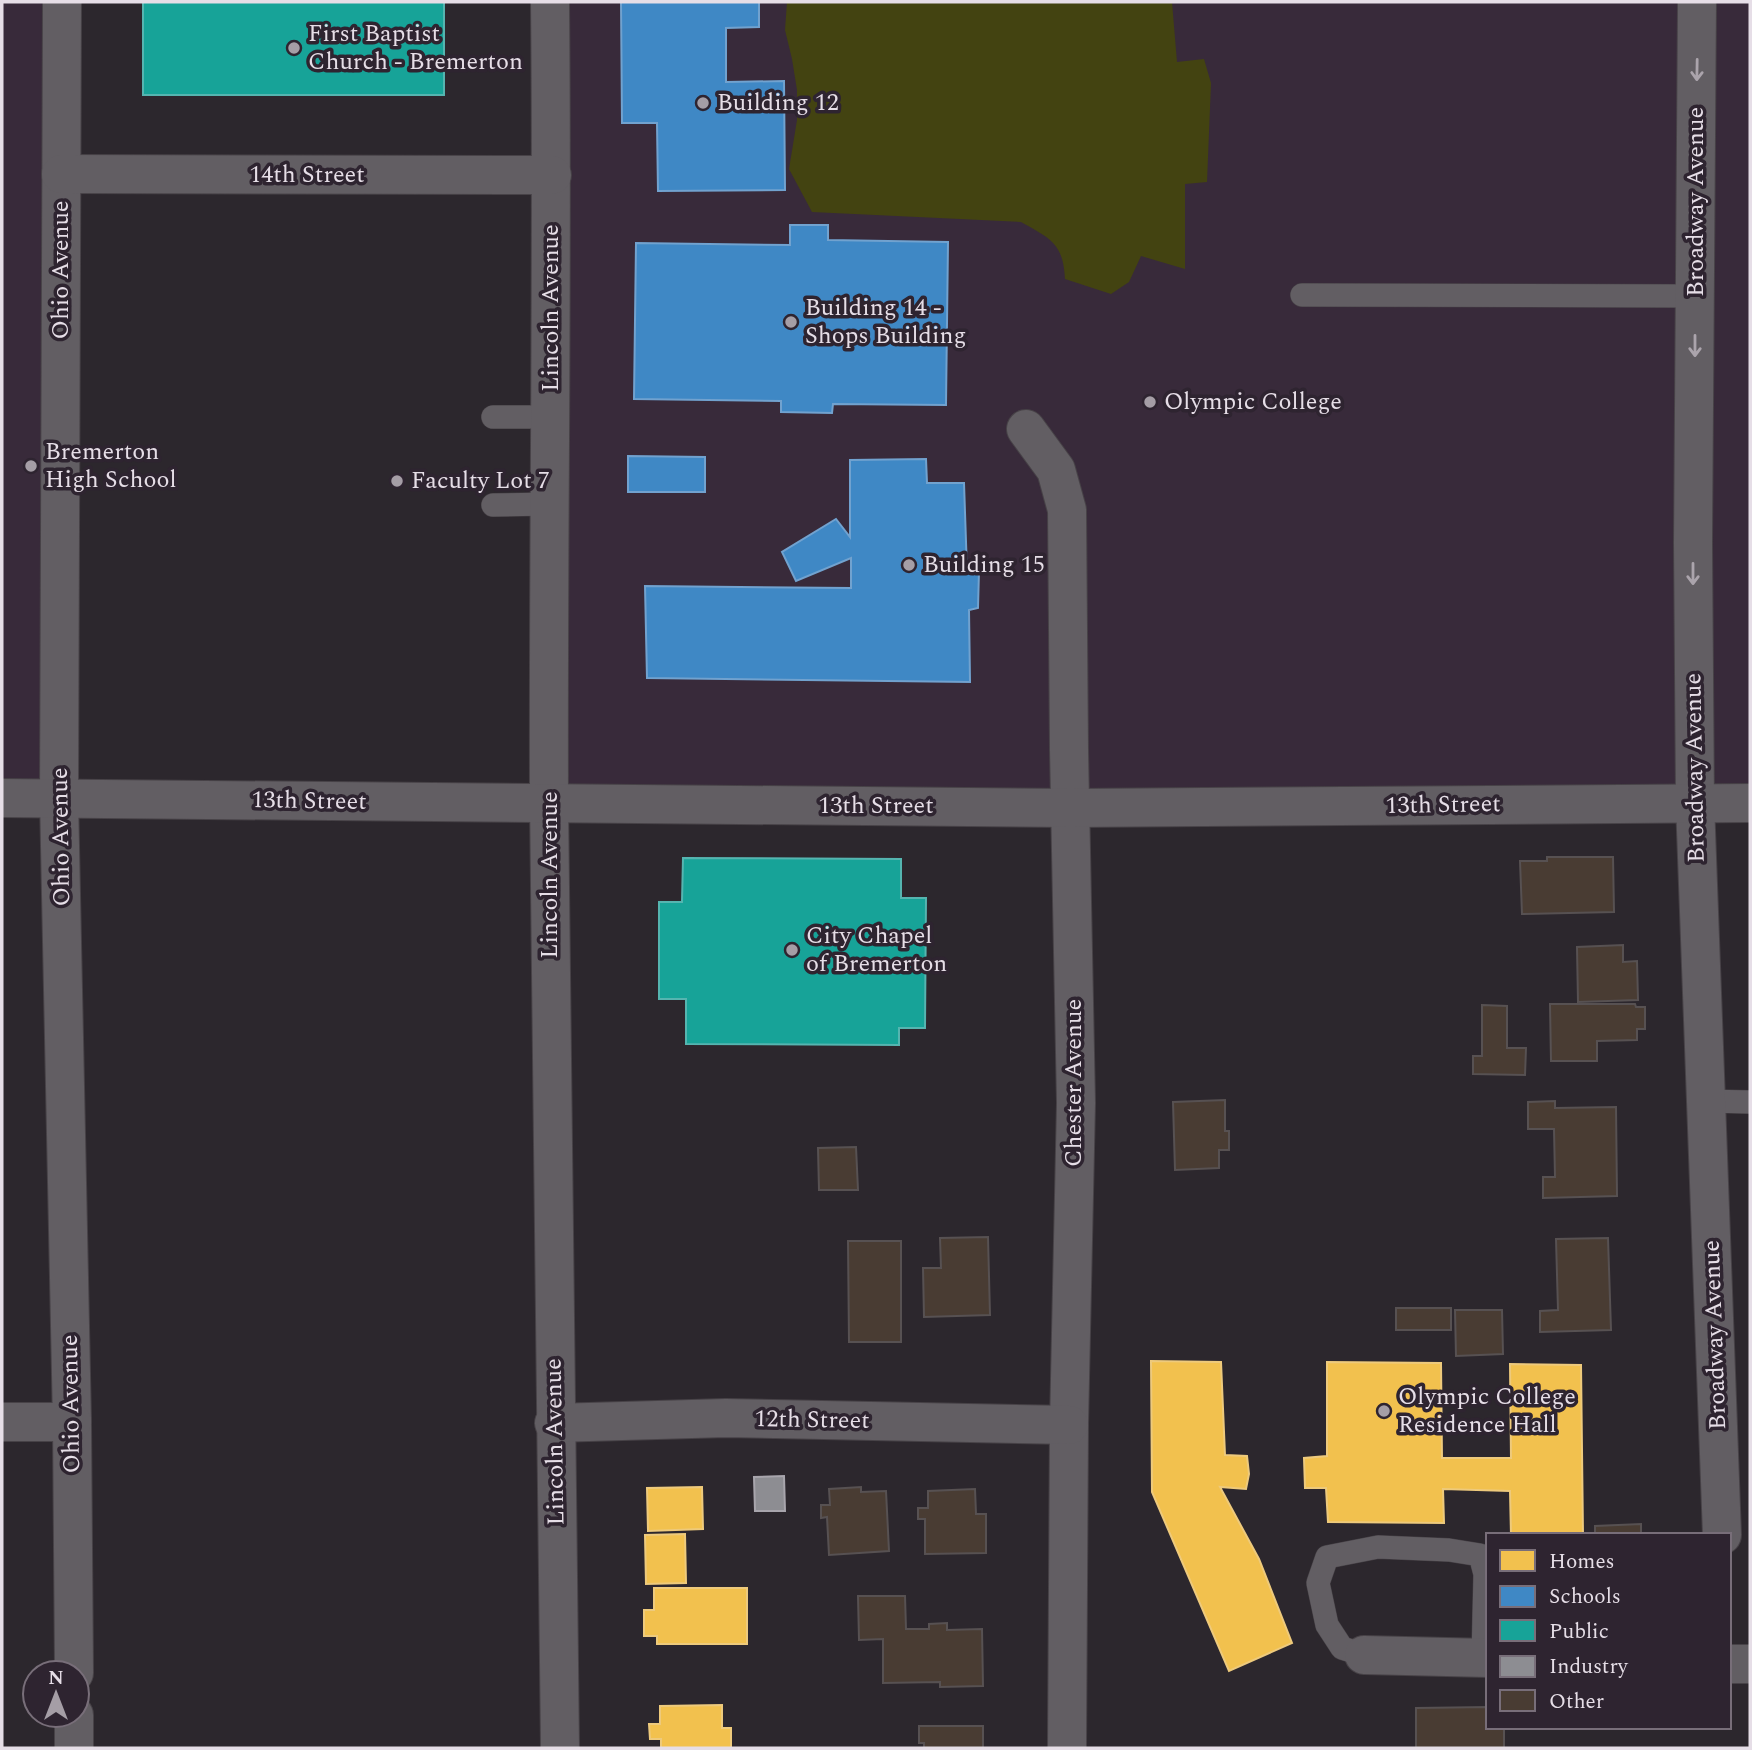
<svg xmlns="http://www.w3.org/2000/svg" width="1752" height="1750" viewBox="0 0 1752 1750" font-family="Spectral,serif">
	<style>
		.built { fill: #382a3a }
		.green { fill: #434311 }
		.homes { fill: #f2c14e; stroke: #eeca7c; stroke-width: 2 }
		.schools { fill: #3f88c5; stroke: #71a2cf; stroke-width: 2 }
		.public { fill: #17a398; stroke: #55b5b0; stroke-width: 2 }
		.industry { fill: #8d8d92; stroke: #a8a5ac; stroke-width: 2 }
		.building { fill: #493c33; stroke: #575152; stroke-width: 2 }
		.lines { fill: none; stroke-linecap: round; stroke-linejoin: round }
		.service-casing { stroke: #474247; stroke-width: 24 }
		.minor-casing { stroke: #474247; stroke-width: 40 }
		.tertiary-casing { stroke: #474247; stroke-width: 40 }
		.service { stroke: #625e63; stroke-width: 23 }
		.minor { stroke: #625e63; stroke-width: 38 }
		.tertiary { stroke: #625e63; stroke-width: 38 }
		.oneway { stroke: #aba4ac }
		.poi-dot { fill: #a59ea6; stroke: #2e2430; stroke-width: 2.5 }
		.labels { text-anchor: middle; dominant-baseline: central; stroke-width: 7; stroke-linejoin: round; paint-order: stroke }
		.poi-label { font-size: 24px; fill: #e6dee7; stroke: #2e2430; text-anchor: start }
		.street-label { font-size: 24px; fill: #e6dee7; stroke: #2e2430 }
	</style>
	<rect width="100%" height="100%" fill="#2c272d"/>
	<g class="built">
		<polygon points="2,2 62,2 59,798 2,798"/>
		<polygon points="549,2 1750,2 1750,809 549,803"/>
	</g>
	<path class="green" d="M787 2H1172L1177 62 1204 59 1211 83 1207 182 1185 184V269L1141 256 1129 282 1111 294 1065 279C1063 243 1051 239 1021 222L812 212 789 169 797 120V90L792 59 785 30Z"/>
	<g class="homes">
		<polygon points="1151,1361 1221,1362 1225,1455 1247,1456 1249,1474 1246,1489 1220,1487 1259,1559 1292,1643 1229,1671 1152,1492"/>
		<polygon points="1327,1362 1441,1363 1442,1458 1511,1458 1510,1364 1581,1365 1583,1535 1511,1535 1510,1491 1443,1489 1444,1523 1328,1522 1326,1488 1305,1488 1304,1458 1327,1456"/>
		<polygon points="702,1487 703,1529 648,1531 647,1488"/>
		<polygon points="685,1534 686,1583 646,1584 645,1535"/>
		<polygon points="654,1588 747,1588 747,1644 657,1644 657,1636 644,1636 644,1610 654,1610"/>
		<polygon points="722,1705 722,1728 731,1728 731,1748 661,1748 661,1739 650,1739 649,1724 660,1724 660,1706"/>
	</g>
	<g class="schools">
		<polygon points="621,2 759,2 759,27 726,28 726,82 784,81 785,190 658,191 657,123 622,123"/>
		<polygon points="790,225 828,225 828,240 948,242 946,405 833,404 832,413 781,412 781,401 634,399 636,243 790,245"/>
		<polygon points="628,456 705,457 705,492 628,492"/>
		<polygon points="926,459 927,483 964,483 967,571 979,571 978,608 969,610 970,682 647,678 645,586 851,588 851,558 796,581 782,552 836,519 850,537 850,460"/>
	</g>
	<g class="public">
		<rect x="143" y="2" width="301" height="93"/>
		<polygon points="683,858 901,859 901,898 926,898 925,1028 899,1028 899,1045 686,1044 686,999 659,999 659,902 682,902"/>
	</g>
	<polygon class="industry" points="784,1476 785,1511 755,1511 754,1477"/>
	<g class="building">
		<polygon points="1547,857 1613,857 1614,912 1522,914 1520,861 1547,861"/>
		<polygon points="1623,945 1623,962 1637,961 1638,1000 1578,1002 1577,947"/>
		<polygon points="1550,1004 1635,1004 1636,1007 1645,1007 1645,1029 1637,1029 1637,1040 1597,1041 1597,1061 1551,1061"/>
		<polygon points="1482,1005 1507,1006 1507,1048 1526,1048 1525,1075 1473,1074 1473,1056 1482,1056"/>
		<polygon points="1225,1100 1225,1131 1229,1131 1229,1150 1219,1150 1219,1168 1175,1170 1173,1102"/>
		<polygon points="1555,1101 1555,1108 1616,1107 1617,1196 1543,1198 1543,1177 1555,1177 1554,1129 1528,1129 1528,1102"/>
		<polygon points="856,1147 858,1190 819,1190 818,1148"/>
		<polygon points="988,1237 990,1315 924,1317 923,1268 941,1268 940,1238"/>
		<polygon points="1608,1238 1611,1330 1540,1332 1540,1311 1558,1310 1556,1239"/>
		<polygon points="848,1241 901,1241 901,1342 849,1342"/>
		<rect x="1396" y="1308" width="55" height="22"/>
		<polygon points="1455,1310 1502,1310 1503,1354 1456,1356"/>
		<polygon points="861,1487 861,1492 886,1491 889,1551 829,1555 827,1517 821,1518 821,1505 830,1505 829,1489"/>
		<polygon points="975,1489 976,1514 986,1514 986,1553 925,1554 925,1519 918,1519 918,1508 928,1508 928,1491"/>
		<polygon points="1641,1524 1641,1535 1595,1535 1595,1526"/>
		<polygon points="858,1596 905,1596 906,1629 929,1629 929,1624 947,1623 947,1630 982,1629 983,1686 940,1687 940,1682 883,1683 883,1639 859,1640"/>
		<polygon points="1488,1707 1488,1727 1504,1727 1504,1748 1416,1748 1416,1708"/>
		<polygon points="919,1726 983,1726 983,1748 924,1748 924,1743 919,1743"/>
	</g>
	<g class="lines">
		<g class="service-casing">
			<g id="service">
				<polyline points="1302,295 1695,296"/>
				<polyline points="493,417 551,417"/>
				<polyline points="493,505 550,504"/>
				<polyline points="1706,1101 1750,1102"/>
				<polyline points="1364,1655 1342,1648 1327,1625 1318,1583 1327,1557 1378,1547 1449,1550 1480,1555 1485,1574 1483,1658"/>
			</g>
		</g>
		<g class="minor-casing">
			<g id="minor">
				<polyline points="62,2 59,798 72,1422 74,1673"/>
				<path d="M550 2C553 268 548 534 549 800 551 1116 554 1432 560 1748"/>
				<polyline points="1697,2 1693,543 1695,803 1722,1535"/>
				<polyline points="61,174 552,175"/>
				<polyline points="1026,429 1056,470 1067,510 1069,750 1076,1103 1069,1425 1067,1748"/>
				<polyline points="2,1422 72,1422"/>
				<polyline points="554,1423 726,1418 1069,1425"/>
				<polyline points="1364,1655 1488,1658"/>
				<polyline points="1729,1664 1750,1664"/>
				<polyline points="74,1715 74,1748"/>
			</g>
		</g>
		<g class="tertiary-casing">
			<polyline id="tertiary" points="2,798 1070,808 1750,803"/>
		</g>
		<use href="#service" class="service"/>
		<use href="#minor" class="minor"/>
		<use href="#tertiary" class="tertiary"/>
	</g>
	<defs><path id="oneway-shaft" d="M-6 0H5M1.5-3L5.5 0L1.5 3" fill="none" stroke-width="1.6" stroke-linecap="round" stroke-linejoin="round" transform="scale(1.75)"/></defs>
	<g class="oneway">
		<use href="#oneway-shaft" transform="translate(1697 70) rotate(91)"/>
		<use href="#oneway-shaft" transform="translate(1695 346) rotate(90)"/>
		<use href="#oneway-shaft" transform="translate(1693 574) rotate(90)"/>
	</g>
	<g class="poi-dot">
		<circle cx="294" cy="48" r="7"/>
		<circle cx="703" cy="103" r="7"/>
		<circle cx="791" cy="322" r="7"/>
		<circle cx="1150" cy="402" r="7"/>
		<circle cx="31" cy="466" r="7"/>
		<circle cx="397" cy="481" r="7"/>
		<circle cx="909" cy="565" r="7"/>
		<circle cx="792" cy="950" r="7"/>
		<circle cx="1384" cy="1411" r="7"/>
	</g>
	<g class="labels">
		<g class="poi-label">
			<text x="308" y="34">First Baptist<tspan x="308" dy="28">Church - Bremerton</tspan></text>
			<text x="717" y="103">Building 12</text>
			<text x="805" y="308">Building 14 -<tspan x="805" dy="28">Shops Building</tspan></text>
			<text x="1164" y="402">Olympic College</text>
			<text x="45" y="452">Bremerton<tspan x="45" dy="28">High School</tspan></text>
			<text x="411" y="481">Faculty Lot 7</text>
			<text x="923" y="565">Building 15</text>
			<text x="806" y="936">City Chapel<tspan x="806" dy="28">of Bremerton</tspan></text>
			<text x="1398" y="1397">Olympic College<tspan x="1398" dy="28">Residence Hall</tspan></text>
		</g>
		<g class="street-label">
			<text x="307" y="175">14th Street</text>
			<text transform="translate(1696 202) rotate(-90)">Broadway Avenue</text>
			<text transform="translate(61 270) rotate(-90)">Ohio Avenue</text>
			<text transform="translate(551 308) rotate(-90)">Lincoln Avenue</text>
			<text transform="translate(1695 768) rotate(-91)">Broadway Avenue</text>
			<text transform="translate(309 801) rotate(1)">13th Street</text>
			<text transform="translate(1443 805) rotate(-1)">13th Street</text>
			<text x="876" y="806">13th Street</text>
			<text transform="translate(61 837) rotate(-91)">Ohio Avenue</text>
			<text transform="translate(550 875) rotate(-90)">Lincoln Avenue</text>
			<text transform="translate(1074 1083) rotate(-90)">Chester Avenue</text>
			<text transform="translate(1715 1335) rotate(-92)">Broadway Avenue</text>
			<text transform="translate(71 1404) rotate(-91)">Ohio Avenue</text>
			<text transform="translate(812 1420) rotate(1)">12th Street</text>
			<text transform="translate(555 1442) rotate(-91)">Lincoln Avenue</text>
		</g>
	</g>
	<rect width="1752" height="1750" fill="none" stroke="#e6dee7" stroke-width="7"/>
	<rect x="1486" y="1533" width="245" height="196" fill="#2e2430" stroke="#786e79" stroke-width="2"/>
	<rect x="1500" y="1550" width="35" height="21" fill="#f2c14e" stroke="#786e79" stroke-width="2"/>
	<text x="1549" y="1568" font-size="21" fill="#e6dee7">Homes</text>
	<rect x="1500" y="1586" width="35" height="21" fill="#3f88c5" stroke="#786e79" stroke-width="2"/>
	<text x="1549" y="1603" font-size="21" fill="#e6dee7">Schools</text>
	<rect x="1500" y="1620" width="35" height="21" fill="#17a398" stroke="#786e79" stroke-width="2"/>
	<text x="1549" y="1638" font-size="21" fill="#e6dee7">Public</text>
	<rect x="1500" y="1656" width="35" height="21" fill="#8d8d92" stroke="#786e79" stroke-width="2"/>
	<text x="1549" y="1673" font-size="21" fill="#e6dee7">Industry</text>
	<rect x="1500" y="1690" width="35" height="21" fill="#493c33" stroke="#786e79" stroke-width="2"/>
	<text x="1549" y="1708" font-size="21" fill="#e6dee7">Other</text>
	<g transform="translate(56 1694)"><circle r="33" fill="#2e2430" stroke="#786e79" stroke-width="2"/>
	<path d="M0-5L12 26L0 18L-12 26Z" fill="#a59ea6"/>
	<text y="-10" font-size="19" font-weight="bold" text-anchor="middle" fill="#e6dee7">N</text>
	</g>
</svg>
